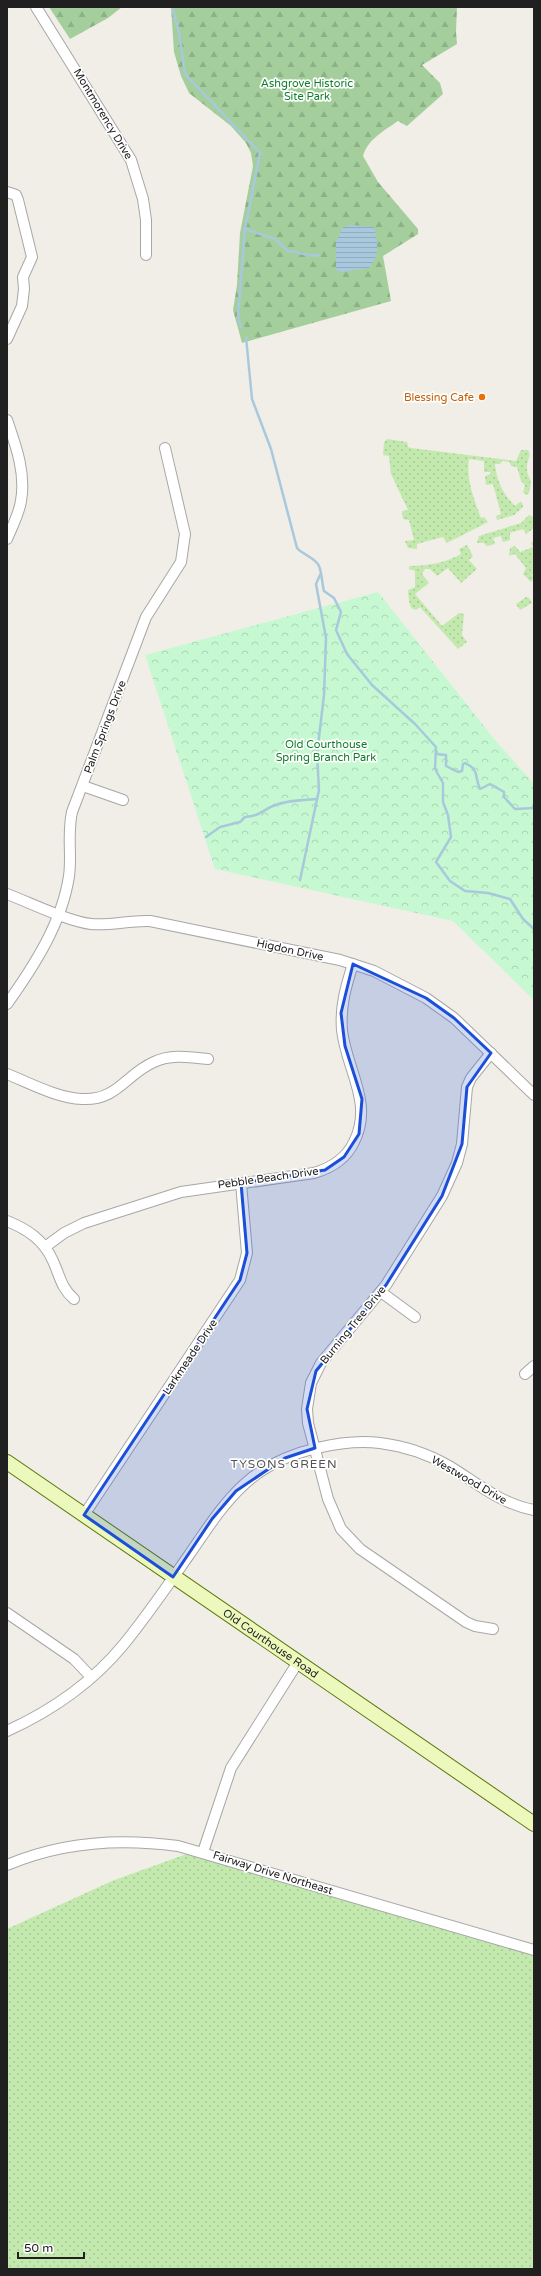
<svg xmlns="http://www.w3.org/2000/svg" width="541" height="2276" viewBox="0 0 541 2276" font-family="'Varela Round',sans-serif">
	<style>
		.grass { fill: url(#grass-dots) }
		.forest { fill: url(#forest-firs) }
		.park { fill: url(#park-crowns) }
		.water { fill: url(#water-rules) }
		.lines { fill: none; stroke-linecap: round; stroke-linejoin: round }
		.stream { stroke: #a8c9dd; stroke-width: 2.5 }
		.street-casing { stroke: #a7a7a7; stroke-width: 12 }
		.secondary-casing { stroke: #5a7707; stroke-width: 16 }
		.street { stroke: #fff; stroke-width: 10 }
		.secondary { stroke: #edf8bd; stroke-width: 14 }
		.marked { fill: #1d4ed8; fill-opacity: 0.2; stroke: #1d4ed8; stroke-width: 3; stroke-linejoin: round }
		.food-dot { fill: #e8710a; stroke: #fff; stroke-width: 1.5 }
		.labels { text-anchor: middle; dominant-baseline: central; stroke-width: 3.5; stroke-linejoin: round; paint-order: stroke }
		.park-label { font-size: 11px; fill: #0e7e28; stroke: #fff }
		.street-label { font-size: 11px; fill: #202020; stroke: #fff }
		.food-label { font-size: 11px; fill: #c56008; stroke: #fff; text-anchor: end }
		.neighbourhood-label { font-size: 12px; letter-spacing: 1px; fill: #535353; stroke: #fff }
	</style>
	<defs>
		<pattern id="grass-dots" width="8" height="8" patternUnits="userSpaceOnUse"><rect width="8" height="8" fill="#c3e9ae"/><path d="M2 2h.1M6 6h.1" fill="none" stroke="#a7c895" stroke-width="1.8" stroke-linecap="round"/></pattern>
		<pattern id="forest-firs" width="22" height="20" patternUnits="userSpaceOnUse"><rect width="22" height="20" fill="#a4cf9c"/><path d="M5 1l3.5 6h-7zM16 11l3.5 6h-7z" fill="#8db186"/></pattern>
		<pattern id="park-crowns" width="20" height="18" patternUnits="userSpaceOnUse"><rect width="20" height="18" fill="#c6f8d1"/><path d="M2 6a3 3 0 1 1 6 0M12 15a3 3 0 1 1 6 0" fill="none" stroke="#aad4b3"/></pattern>
		<pattern id="water-rules" width="6" height="5" patternUnits="userSpaceOnUse"><rect width="6" height="5" fill="#a8c9dd"/><path d="M0 2.5h6" fill="none" stroke="#90acbd"/></pattern>
	</defs>
	<rect width="100%" height="100%" fill="#f0eee7"/>
	<g class="grass">
		<path d="M387 439 407 442 408 447 411 448 516 461 521 450H528C532 456 527 460 527 466 526 479 535 477 528 495L523 493 525 485 521 481 517 467 511 466 510 462 502 461 500 464H495C497 482 503 494 515 506L520 502H522L523 507 514 515 497 520 496 516 501 514 493 484 486 485 485 476 491 474 490 472H484V461L469 459C466 480 474 499 481 518L484 517 488 522 447 543 443 537 417 544V549L408 548 405 541 414 540 409 520 403 519 402 511 408 510 391 474 389 456 383 455 384 442Z"/>
		<polygon points="529,515 534,517 534,528 526,534 523,529 510,533 510,540 503,542 501,536 493,538 495,544 487,546 484,543 477,543 479,536 521,523"/>
		<polygon points="534,540 534,573 532,575 534,578 531,582 523,574 526,568 515,554 509,556 510,548 515,546 520,552 533,547 531,543"/>
		<path d="M467 545 473 556 469 560 477 569 461 583 448 568 437 576 430 569H425L422 574 429 583 415 594 442 626 459 613 464 614 462 635 467 642 458 649 420 607 416 610 411 608 409 601 408 590 415 587V571L409 569V566C426 566 446 563 461 554L459 549Z"/>
		<polygon points="526,597 529,598 532,603 520,610 516,604"/>
		<polygon points="195,1851 534,1951 534,2269 7,2269 7,1929 112,1881"/>
	</g>
	<g class="forest">
		<polygon points="49,7 122,7 108,18 70,39"/>
		<path d="M171 7H457L456 32 457 44 422 65 440 83 443 94 407 126 398 121C384 131 368 139 363 156L378 182 418 229V234L383 256 391 301 242 343 233 310 237 285 240 233 253 166 251 153 246 143 231 126 189 93 181 76 174 52Z"/>
	</g>
	<polygon class="park" points="378,592 495,740 534,784 534,1000 453,921 215,869 145,655"/>
	<path class="water" d="M352 225 374 227C378 244 380 254 369 268L341 272 336 270V242L343 227Z"/>
	<g class="lines">
		<g class="stream">
			<polyline points="172,7 179,32 185,74 260,153 245,229 238,317 241,327"/>
			<path d="M245 229 275 239 288 251C299 251 308 258 319 255"/>
			<path d="M246 337 252 399 271 449 297 548C303 555 316 558 319 566 322 573 322 584 324 591L334 598 341 612 336 630 347 654 372 685 415 724 436 747 435 769 443 783V802L448 815 451 837 436 862 450 881 465 891 488 893 510 899 523 919 534 929"/>
			<path d="M436 754 446 755V766L458 772 462 771 463 764 465 763C480 770 474 776 480 789L490 784 504 792V797L515 809 534 808"/>
			<path d="M206 837 220 827 240 822 245 817C260 816 261 811 273 806 287 800 303 800 317 799"/>
			<polyline points="300,880 319,790 317,754 324,695 326,638 316,584 320,575"/>
		</g>
		<g class="street-casing">
			<g id="street">
				<polyline points="36,7 131,160 143,199 146,220 146,255"/>
				<polyline points="7,192 16,195 18,200 32,257 23,277 24,289 22,306 7,339"/>
				<path d="M7 420C16 446 26 473 21 501 19 514 12 527 7 539"/>
				<polyline points="83,786 123,800"/>
				<path d="M7 894C31 903 67 921 91 924 110 926 130 920 150 921L340 960 374 971 426 998 454 1018 534 1095"/>
				<path d="M7 1004C34 966 62 923 69 876 72 855 67 834 72 812L146 617 181 562 185 534 165 448"/>
				<polyline points="491,1053 471,1078 467,1087 462,1144 457,1163 442,1196 386,1285 321,1363 311,1383 307,1409 308,1423 328,1499 341,1529 360,1549 466,1622 475,1626 493,1629"/>
				<path d="M7 1074C30 1083 57 1098 82 1099 117 1101 126 1074 154 1062 171 1054 189 1057 208 1059"/>
				<path d="M7 1221C27 1229 44 1240 53 1261 60 1276 61 1288 74 1299"/>
				<path d="M45 1247 64 1233 84 1223 181 1192 314 1173C331 1168 346 1159 354 1142 374 1103 346 1069 342 1030 340 1006 346 986 353 964"/>
				<polyline points="381,1292 415,1317"/>
				<polyline points="525,1374 534,1366"/>
				<polyline points="84,1515 240,1280 247,1253 241,1183"/>
				<polyline points="7,1613 74,1659 91,1677"/>
				<path d="M7 1731C51 1711 93 1682 124 1644 147 1616 168 1585 189 1555 226 1501 248 1464 317 1448 338 1443 358 1440 380 1443 404 1446 428 1454 449 1466 477 1483 501 1504 534 1510"/>
				<polyline points="203,1852 231,1768 298,1662"/>
				<path d="M7 1865C61 1842 120 1838 178 1846L534 1950"/>
			</g>
		</g>
		<g class="secondary-casing">
			<g id="secondary">
				<path id="s1" d="M7 1462 534 1824"/>
			</g>
		</g>
		<use href="#street" class="street"/>
		<use href="#secondary" class="secondary"/>
	</g>
	<path class="marked" d="M353 964 426 998 454 1018 491 1053 467 1087 462 1144 442 1196 386 1285 316 1371 307 1409 315 1448 285 1458 236 1491 212 1519 173 1577 84 1515 240 1280 247 1253 241 1183 325 1170 344 1157 359 1134 362 1099 345 1046 341 1013Z"/>
	<circle class="food-dot" cx="482" cy="397" r="4"/>
	<g class="labels">
		<g class="park-label">
			<text x="307" y="83">Ashgrove Historic<tspan x="307" dy="13">Site Park</tspan></text>
			<text x="326" y="744">Old Courthouse<tspan x="326" dy="13">Spring Branch Park</tspan></text>
		</g>
		<g class="street-label">
			<text transform="translate(103 114) rotate(59)">Montmorency Drive</text>
			<text transform="translate(105 727) rotate(-69)">Palm Springs Drive</text>
			<text transform="translate(290 950) rotate(12)">Higdon Drive</text>
			<text transform="translate(268 1178) rotate(-8)">Pebble Beach Drive</text>
			<text transform="translate(353 1325) rotate(-51)">Burning Tree Drive</text>
			<text transform="translate(190 1357) rotate(-56)">Larkmeade Drive</text>
			<text transform="translate(469 1480) rotate(30)">Westwood Drive</text>
			<text stroke="none"><textPath href="#s1" startOffset="320">Old Courthouse Road</textPath></text>
			<text transform="translate(273 1873) rotate(17)">Fairway Drive Northeast</text>
		</g>
		<g class="food-label">
			<text x="474" y="397">Blessing Cafe</text>
		</g>
		<g class="neighbourhood-label">
			<text x="284" y="1464">TYSONS GREEN</text>
		</g>
	</g>
	<rect width="541" height="2276" fill="none" stroke="#202020" stroke-width="16"/>
	<path d="M18 2252v6h66v-6" fill="none" stroke="#202020" stroke-width="2"/>
	<text x="24" y="2252" font-size="12" fill="#202020" stroke="#ffffff" stroke-width="3" paint-order="stroke">50 m</text>
</svg>
